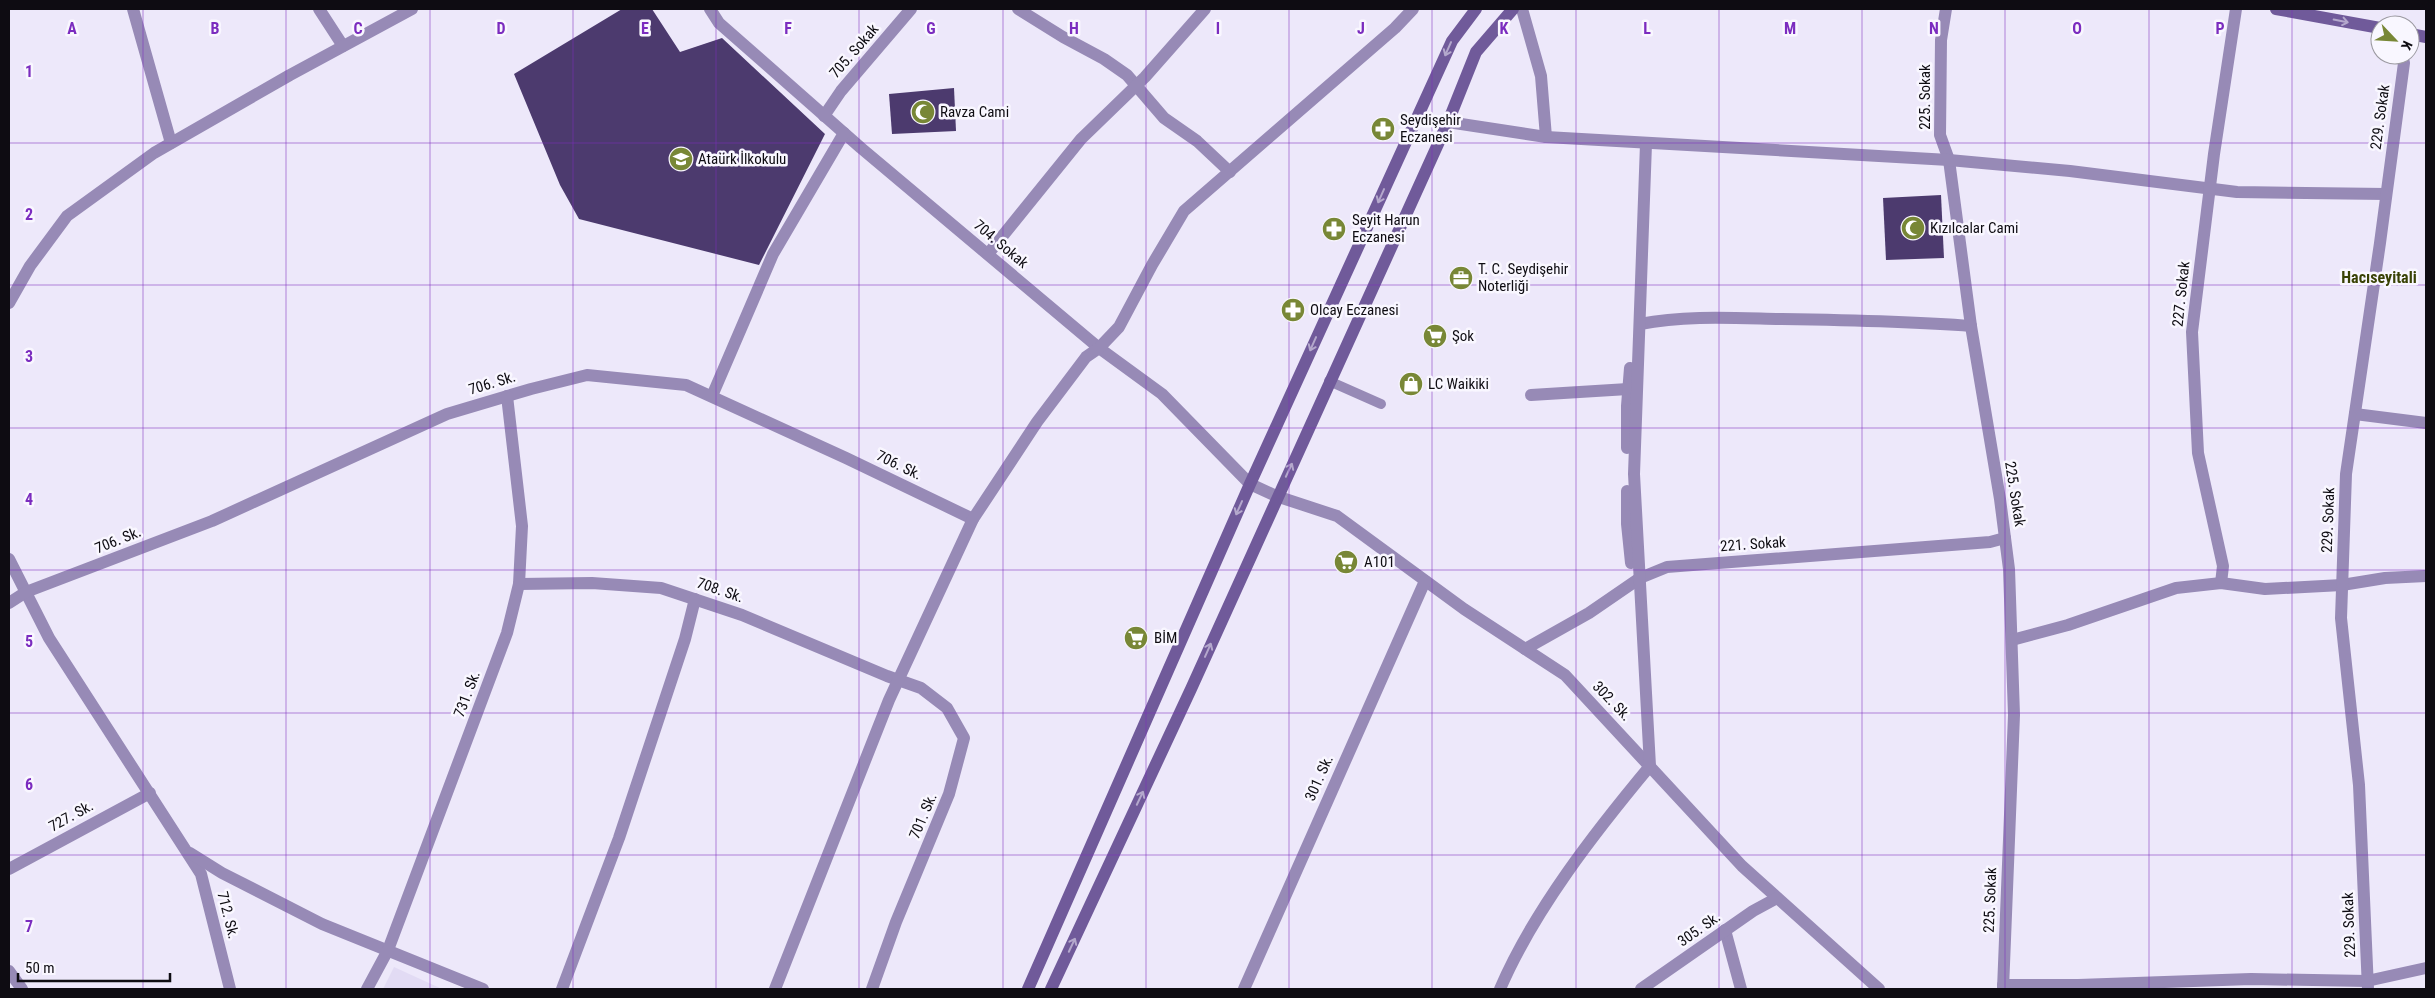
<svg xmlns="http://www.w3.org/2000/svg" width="2435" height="998" viewBox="0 0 2435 998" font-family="'Roboto Condensed',sans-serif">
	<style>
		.built { fill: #e2dbf4 }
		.building { fill: #4c3a6e }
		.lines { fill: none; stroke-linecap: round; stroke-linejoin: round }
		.lane { stroke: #978ab6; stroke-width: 10 }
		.street { stroke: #978ab6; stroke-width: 12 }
		.secondary { stroke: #705a9a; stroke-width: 12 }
		.oneway { stroke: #b4a8cc }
		.grid { fill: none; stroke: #7b2cbf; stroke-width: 1; stroke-opacity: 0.55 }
		.labels { text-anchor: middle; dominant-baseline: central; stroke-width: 5; stroke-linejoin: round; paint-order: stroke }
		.street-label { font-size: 15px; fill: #0e0c12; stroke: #f9f7ff }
		.poi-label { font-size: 15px; fill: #0e0c12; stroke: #f9f7ff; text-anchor: start }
		.neighbourhood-label { font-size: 16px; font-weight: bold; fill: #394205; stroke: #f9f7ff }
		.grid-label { font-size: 16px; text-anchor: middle; font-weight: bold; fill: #7b2cbf; stroke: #f9f7ff; stroke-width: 5; stroke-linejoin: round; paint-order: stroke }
	</style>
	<rect width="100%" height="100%" fill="#ede8fa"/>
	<polygon class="built" points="394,967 442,989 383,989"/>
	<g class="building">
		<polygon points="622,9 652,9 680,52 722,38 825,134 759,265 579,219 560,185 514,74"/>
		<polygon points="954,88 956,131 892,134 889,94"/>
		<polygon points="1941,195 1944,258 1886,260 1883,198"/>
	</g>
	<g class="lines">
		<polyline class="lane" points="1329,381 1381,404"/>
		<g class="street">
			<polyline points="133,9 171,143"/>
			<polyline points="319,9 343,46"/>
			<polyline points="710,9 719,23 861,148 1099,348 1162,394 1250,484 1276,496 1337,516 1464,609 1565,675 1742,866 1879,989"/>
			<polyline points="1018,9 1063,37 1104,59 1127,75 1164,118 1197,141 1230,172"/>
			<polyline points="1522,9 1541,76 1546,137"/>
			<polyline points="1946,9 1941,40 1940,135 1949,160 1971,326 2000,499 2009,569 2014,715 2003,989"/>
			<polyline points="824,116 841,91 911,9"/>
			<polyline points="1448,122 1546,137 1949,160 2070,171 2237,192 2386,194"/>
			<polyline points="988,254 1081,139 1145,77 1205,9"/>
			<polyline points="9,303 30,266 67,216 154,153 290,75 412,9"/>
			<path d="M1640 324C1686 315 1733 318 1781 319 1844 320 1908 321 1971 326"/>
			<polyline points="1531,395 1628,389"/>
			<polyline points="712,396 773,254 844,133"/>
			<polyline points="2355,414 2426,423"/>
			<polyline points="1627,448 1627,406 1630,368"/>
			<polyline points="1627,491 1627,524 1631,563"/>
			<polyline points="9,559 49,638 201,874 230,989"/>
			<polyline points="2221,583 2223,566 2198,453 2192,332 2214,154 2236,9"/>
			<polyline points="519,584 592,583 661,588 742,615 887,676 921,688 947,708 964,738 949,794 896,922 872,989"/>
			<polyline points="9,603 26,592 212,521 447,414 531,389 587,375 686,385 846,458 973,519"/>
			<polyline points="2012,640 2068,625 2176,588 2221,583 2265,589 2342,585 2385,578 2426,576"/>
			<polyline points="1525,649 1589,613 1640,578 1667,567 1990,542 2005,538"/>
			<polyline points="190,853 222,873 322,924 483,989"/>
			<polyline points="9,869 150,793"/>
			<polyline points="1725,930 1741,989"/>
			<polyline points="9,971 22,989"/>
			<polyline points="2003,985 2078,985 2251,979 2367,981 2426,968"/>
			<polyline points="367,989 388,950 507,633 519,584 522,526 507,396"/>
			<polyline points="562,989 619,838 685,639 695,599"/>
			<polyline points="775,989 889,700 973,519 1037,422 1086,357 1099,348 1119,327 1152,265 1184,211 1395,28 1413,9"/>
			<polyline points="1244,989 1425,581"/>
			<path d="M1500 989C1534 910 1595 832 1650 766L1634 474 1646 144"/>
			<polyline points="1641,989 1753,911 1777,898"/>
			<polyline points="2368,989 2359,785 2341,618 2346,474 2380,243 2404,63 2402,55"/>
		</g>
		<g class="secondary">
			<polyline points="2276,9 2380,28"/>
			<polyline points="2410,34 2426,37"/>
			<polyline points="1028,989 1250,484 1452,41 1476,9"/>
			<polyline points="1051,989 1191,689 1448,122 1476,52 1513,9"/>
		</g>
	</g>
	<defs><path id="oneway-shaft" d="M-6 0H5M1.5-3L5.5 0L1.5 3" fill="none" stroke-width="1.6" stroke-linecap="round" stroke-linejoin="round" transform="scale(1.25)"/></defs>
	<g class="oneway">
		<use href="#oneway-shaft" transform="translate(2341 21) rotate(11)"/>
		<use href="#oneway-shaft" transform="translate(1448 49) rotate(114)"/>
		<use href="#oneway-shaft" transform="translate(1381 196) rotate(114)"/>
		<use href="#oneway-shaft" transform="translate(1313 344) rotate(114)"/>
		<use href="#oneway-shaft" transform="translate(1289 470) rotate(-65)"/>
		<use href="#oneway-shaft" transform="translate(1239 508) rotate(114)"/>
		<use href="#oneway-shaft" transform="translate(1208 650) rotate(-66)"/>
		<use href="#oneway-shaft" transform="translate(1140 798) rotate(-65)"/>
		<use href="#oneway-shaft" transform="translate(1072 945) rotate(-65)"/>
	</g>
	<path class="grid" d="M143 9V989M286 9V989M430 9V989M573 9V989M716 9V989M859 9V989M1003 9V989M1146 9V989M1289 9V989M1432 9V989M1576 9V989M1719 9V989M1862 9V989M2005 9V989M2149 9V989M2292 9V989M9 143H2426M9 285H2426M9 428H2426M9 570H2426M9 713H2426M9 855H2426"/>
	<defs>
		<g id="mosque-disc" transform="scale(1.25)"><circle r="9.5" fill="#788736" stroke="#f9f7ff"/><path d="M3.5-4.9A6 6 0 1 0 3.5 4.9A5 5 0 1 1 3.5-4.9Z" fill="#fff"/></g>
		<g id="pharmacy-disc" transform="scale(1.25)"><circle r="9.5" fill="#788736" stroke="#f9f7ff"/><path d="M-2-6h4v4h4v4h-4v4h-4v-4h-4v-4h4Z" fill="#fff"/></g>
		<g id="school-disc" transform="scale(1.25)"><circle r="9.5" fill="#788736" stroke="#f9f7ff"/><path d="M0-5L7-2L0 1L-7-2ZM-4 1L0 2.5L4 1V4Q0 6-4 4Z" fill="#fff"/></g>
		<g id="office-disc" transform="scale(1.25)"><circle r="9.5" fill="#788736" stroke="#f9f7ff"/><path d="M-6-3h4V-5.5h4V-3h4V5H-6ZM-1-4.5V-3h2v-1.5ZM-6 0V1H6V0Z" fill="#fff"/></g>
		<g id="supermarket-disc" transform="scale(1.25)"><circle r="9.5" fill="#788736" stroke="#f9f7ff"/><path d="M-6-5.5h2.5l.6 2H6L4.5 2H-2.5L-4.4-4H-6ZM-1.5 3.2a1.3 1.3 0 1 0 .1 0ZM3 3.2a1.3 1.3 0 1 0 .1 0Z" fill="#fff"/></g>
		<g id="shop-disc" transform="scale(1.25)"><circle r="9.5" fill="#788736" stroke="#f9f7ff"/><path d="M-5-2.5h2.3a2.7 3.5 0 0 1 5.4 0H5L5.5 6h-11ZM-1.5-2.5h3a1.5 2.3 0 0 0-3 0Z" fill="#fff"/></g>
	</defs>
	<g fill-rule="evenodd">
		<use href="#mosque-disc" x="923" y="112"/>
		<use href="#pharmacy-disc" x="1383" y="129"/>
		<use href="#school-disc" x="681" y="159"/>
		<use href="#mosque-disc" x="1913" y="228"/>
		<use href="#pharmacy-disc" x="1334" y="229"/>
		<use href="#office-disc" x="1461" y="278"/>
		<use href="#pharmacy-disc" x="1293" y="310"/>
		<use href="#supermarket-disc" x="1435" y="336"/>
		<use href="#shop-disc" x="1411" y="384"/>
		<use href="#supermarket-disc" x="1346" y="562"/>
		<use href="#supermarket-disc" x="1136" y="638"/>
	</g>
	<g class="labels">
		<g class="street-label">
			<text transform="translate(854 51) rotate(-49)">705. Sokak</text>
			<text transform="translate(1925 97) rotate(-90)">225. Sokak</text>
			<text transform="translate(2380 117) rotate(-82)">229. Sokak</text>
			<text transform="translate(1001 244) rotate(40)">704. Sokak</text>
			<text transform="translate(2181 294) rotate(-84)">227. Sokak</text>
			<text transform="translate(492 383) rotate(-17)">706. Sk.</text>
			<text transform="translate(899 465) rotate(26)">706. Sk.</text>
			<text transform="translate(2015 494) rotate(81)">225. Sokak</text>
			<text transform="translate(2328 520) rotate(-88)">229. Sokak</text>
			<text transform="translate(118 540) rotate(-22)">706. Sk.</text>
			<text transform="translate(1753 544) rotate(-4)">221. Sokak</text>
			<text transform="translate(720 590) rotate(19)">708. Sk.</text>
			<text transform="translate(467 694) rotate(-69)">731. Sk.</text>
			<text transform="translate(1612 701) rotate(46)">302. Sk.</text>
			<text transform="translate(1319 778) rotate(-66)">301. Sk.</text>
			<text transform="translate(71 816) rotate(-29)">727. Sk.</text>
			<text transform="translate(923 816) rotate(-67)">701. Sk.</text>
			<text transform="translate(1990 900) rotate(-88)">225. Sokak</text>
			<text transform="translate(228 915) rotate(76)">712. Sk.</text>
			<text transform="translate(2349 925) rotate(-92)">229. Sokak</text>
			<text transform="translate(1699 929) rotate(-35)">305. Sk.</text>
		</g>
		<g class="poi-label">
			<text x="940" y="112">Ravza Cami</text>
			<text x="1400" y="120">Seydişehir<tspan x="1400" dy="17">Eczanesi</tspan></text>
			<text x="698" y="159">Ataürk İlkokulu</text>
			<text x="1352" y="220">Seyit Harun<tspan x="1352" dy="17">Eczanesi</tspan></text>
			<text x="1930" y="228">Kızılcalar Cami</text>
			<text x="1478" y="269">T. C. Seydişehir<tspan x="1478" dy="17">Noterliği</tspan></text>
			<text x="1310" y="310">Olcay Eczanesi</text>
			<text x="1452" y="336">Şok</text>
			<text x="1428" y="384">LC Waikiki</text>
			<text x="1364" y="562">A101</text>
			<text x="1154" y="638">BİM</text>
		</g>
		<g class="neighbourhood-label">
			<text x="2379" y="277">Hacıseyitali</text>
		</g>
	</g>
	<g class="grid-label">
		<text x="72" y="34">A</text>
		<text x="215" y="34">B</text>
		<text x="358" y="34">C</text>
		<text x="501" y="34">D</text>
		<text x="645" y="34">E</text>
		<text x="788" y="34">F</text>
		<text x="931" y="34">G</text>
		<text x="1074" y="34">H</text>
		<text x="1218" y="34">I</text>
		<text x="1361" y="34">J</text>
		<text x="1504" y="34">K</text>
		<text x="1647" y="34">L</text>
		<text x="1790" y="34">M</text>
		<text x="1934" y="34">N</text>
		<text x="2077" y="34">O</text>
		<text x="2220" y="34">P</text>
		<text x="29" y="77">1</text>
		<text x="29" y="220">2</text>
		<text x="29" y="362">3</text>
		<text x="29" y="505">4</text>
		<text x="29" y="647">5</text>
		<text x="29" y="790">6</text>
		<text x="29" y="932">7</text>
	</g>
	<rect width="2435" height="998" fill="none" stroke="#0e0c12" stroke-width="20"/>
	<g transform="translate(2395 40) rotate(115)"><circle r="24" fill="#f9f7ff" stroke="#9b99a0"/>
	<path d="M0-4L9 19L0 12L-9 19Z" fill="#788736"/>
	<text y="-8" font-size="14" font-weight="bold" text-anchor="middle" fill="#0e0c12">K</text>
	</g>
	<path d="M18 973v8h152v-8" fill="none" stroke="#0e0c12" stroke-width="2.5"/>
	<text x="25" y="973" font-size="15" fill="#0e0c12" stroke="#f9f7ff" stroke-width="4" paint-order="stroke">50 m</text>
</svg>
